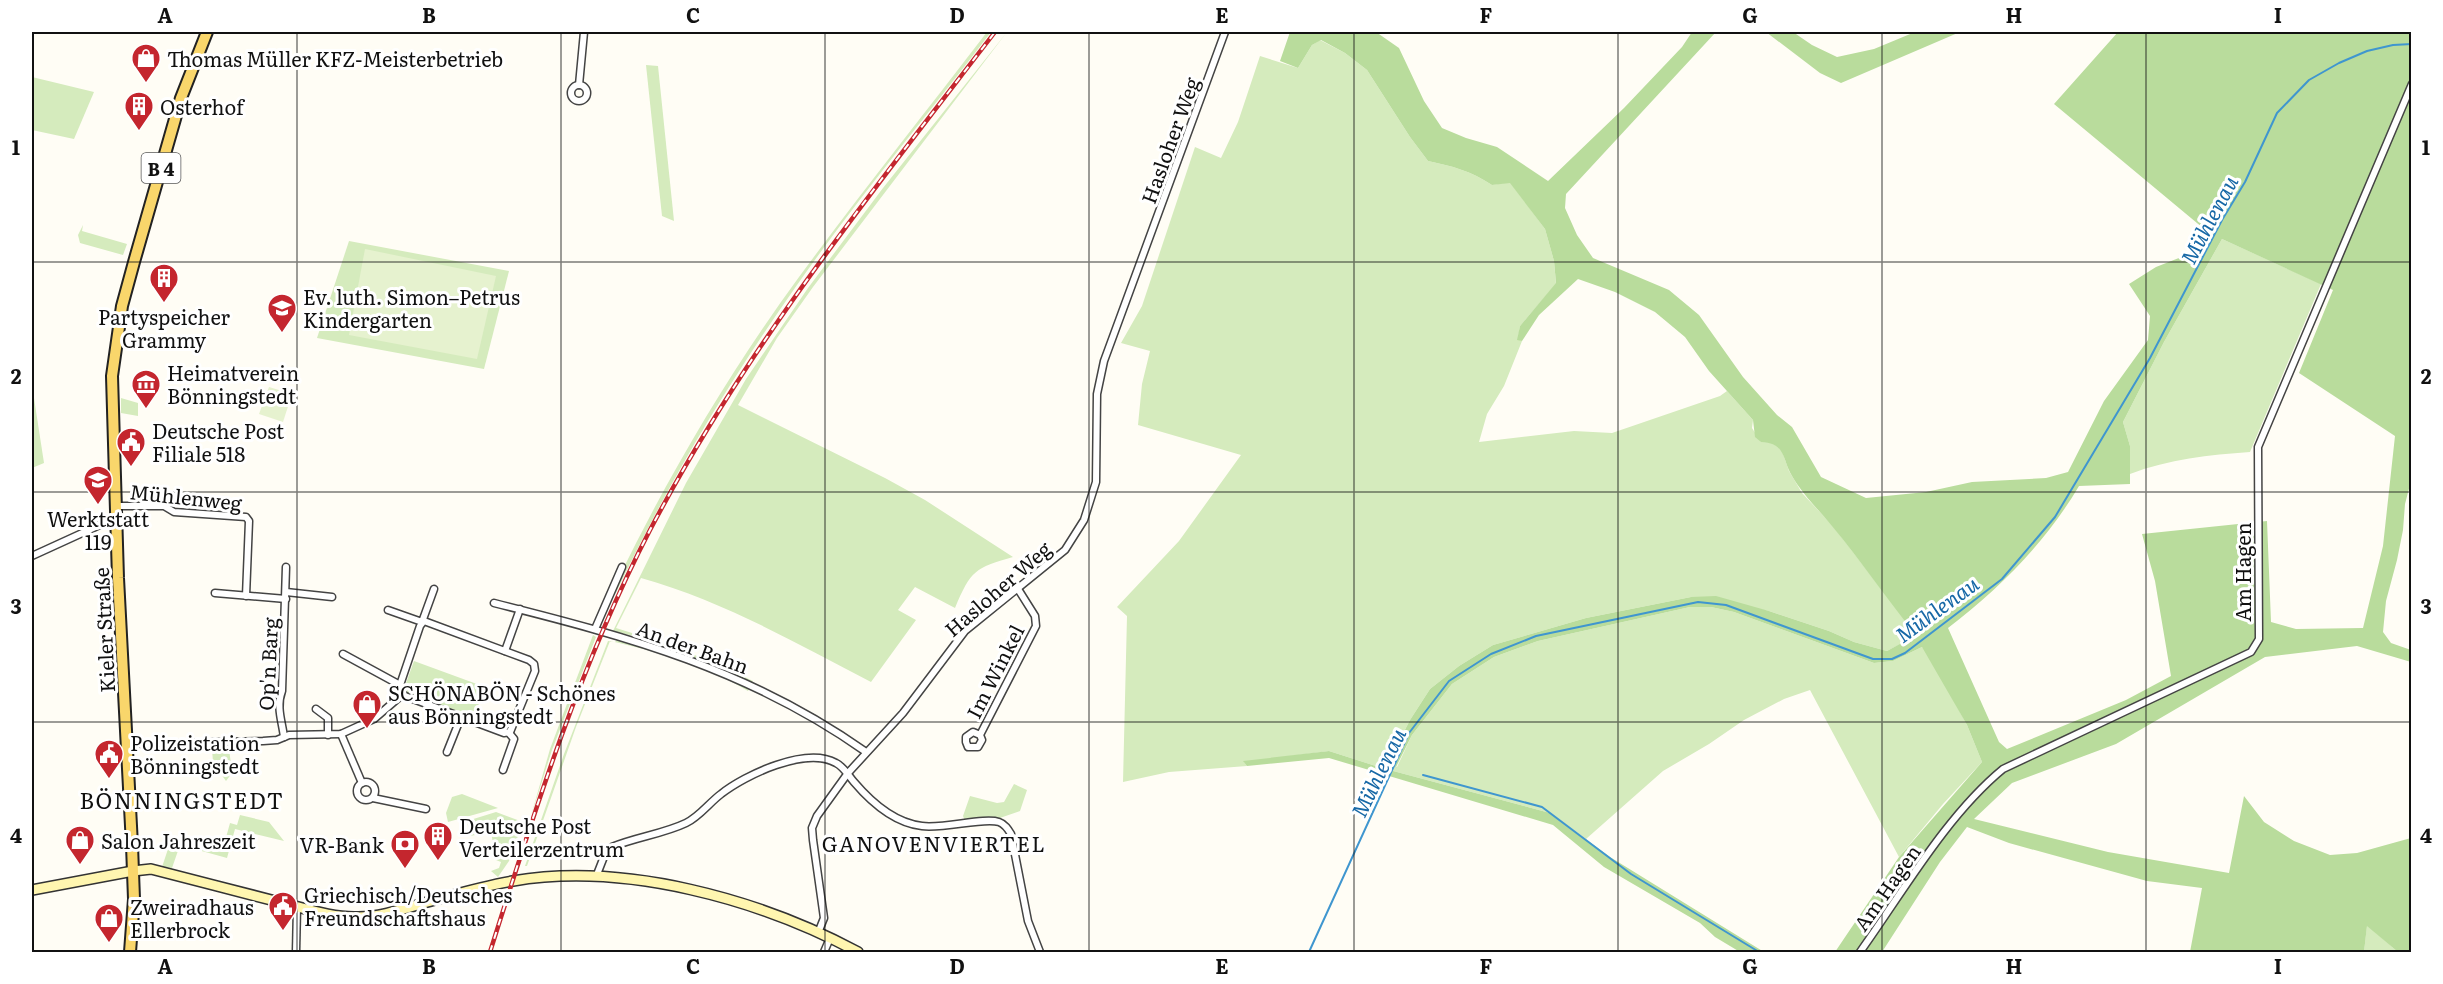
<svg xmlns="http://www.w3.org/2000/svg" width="2443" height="984" viewBox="0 0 2443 984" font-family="Literata,serif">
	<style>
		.green { fill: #d5ebbd }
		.forest { fill: #b9dc9c; fill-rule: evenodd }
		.pitch { fill: #e6f2cf }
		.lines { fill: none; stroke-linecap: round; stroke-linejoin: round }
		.stream { stroke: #3f96cf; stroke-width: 2 }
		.minor-casing { stroke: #444; stroke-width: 9 }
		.secondary-casing { stroke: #333; stroke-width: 12 }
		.primary-casing { stroke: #222; stroke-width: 14 }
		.minor { stroke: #fff; stroke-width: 6 }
		.secondary { stroke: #fff6b0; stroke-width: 9 }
		.primary { stroke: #f9d66b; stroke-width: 10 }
		.rail-casing { stroke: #c4262e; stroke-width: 4.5 }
		.rail { stroke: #fff; stroke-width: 2; stroke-dasharray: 7; stroke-linecap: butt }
		.grid { fill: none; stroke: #111; stroke-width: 1.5; stroke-opacity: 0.55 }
		.labels { text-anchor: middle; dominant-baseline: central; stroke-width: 6; stroke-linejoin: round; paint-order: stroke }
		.shield { fill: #fff; stroke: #585858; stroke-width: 1.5 }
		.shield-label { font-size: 18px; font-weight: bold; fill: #111 }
		.poi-label { font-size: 20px; fill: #111; stroke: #fff; text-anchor: start }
		.street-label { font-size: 20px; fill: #111; stroke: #fff }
		.water-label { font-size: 21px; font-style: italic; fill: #1768a6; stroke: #fff }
		.neighbourhood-label { font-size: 21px; letter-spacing: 1.5px; fill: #111; stroke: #fff }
		.quarter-label { font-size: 22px; letter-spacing: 1.5px; fill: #111; stroke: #fff }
		.neatline { fill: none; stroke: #111; stroke-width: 2 }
		.grid-label { font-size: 20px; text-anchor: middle; font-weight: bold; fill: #111 }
	</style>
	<rect width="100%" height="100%" fill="#fffdf5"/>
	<g class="green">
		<path d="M987 32H991C927 116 858 198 797 285 728 383 666 486 615 595L619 577C670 473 730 371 799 277 860 194 925 113 987 32Z"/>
		<path d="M1007 32 813 287 777 338 738 405 885 478 925 500 1013 557C975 568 971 570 955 608L915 587 898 610 916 620 871 682C796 643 723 601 641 578L616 628C663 642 709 659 753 681L752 683 655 641 613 631 686 483 746 379 808 288 883 188Z"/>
		<path d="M1320 40 1345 53 1367 70 1410 137 1428 161C1452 166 1471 171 1492 185L1510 182 1545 229 1554 261 1556 284 1520 326 1518 339 1522 341 1504 386 1487 414 1479 442 1574 431 1612 433 1720 396 1727 391 1753 420 1752 428 1761 442H1772L1782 451 1789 471 1802 493 1832 525 1917 635 1887 651 1854 642 1829 631 1769 611 1691 597 1586 618 1493 645 1459 666 1430 689 1410 720 1388 763 1397 767 1412 735 1452 684 1494 657 1538 641 1690 607H1711L1734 612 1874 663 1893 661 1922 647 1926 650 1967 725 1982 762 1943 804 1899 857 1810 690 1784 699 1744 720 1709 744 1663 771 1586 839 1550 813 1382 768 1329 751 1244 762 1247 766 1169 772 1123 782 1127 616 1117 607 1179 541 1241 455 1138 425 1142 384 1150 351 1121 343 1142 306 1195 147 1221 158 1238 122 1260 56 1298 68 1312 45Z"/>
		<polygon points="646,65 658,66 674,221 662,216"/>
		<polygon points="32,77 94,92 74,139 32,130"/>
		<polygon points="83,225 82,231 127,244 123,255 80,243 78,235"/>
		<path d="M2222 239 2321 284 2250 452C2209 455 2169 459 2130 474V446L2123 422 2164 342Z"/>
		<polygon points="349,241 509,271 484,369 317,338"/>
		<polygon points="32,385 44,463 32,468"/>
		<polygon points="121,398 138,403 138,416 121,413"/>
		<polygon points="593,635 596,637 552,750 531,816 550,749"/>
		<path d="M617 640 651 646 750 687 748 691C705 665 659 652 610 641L576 727 527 866H525L564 754 608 641 615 642Z"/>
		<polygon points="414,661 485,687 474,717 407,693 405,686"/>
		<polygon points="212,748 229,748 232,773 226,781 213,763"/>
		<polygon points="1014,784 1027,790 1020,811 997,819 965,821 963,816 970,796 997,803 1004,802"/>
		<polygon points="462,794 498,808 448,822 446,813 452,797"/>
		<polygon points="496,812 523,822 509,861 498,877 491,871 499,868 501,862 496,860 491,832 470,836 467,821"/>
		<polygon points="240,815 269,822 284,841 235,829 227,858 180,845 172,868 162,867 171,840 222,852 230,823 237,825"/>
		<polygon points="2367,925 2398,952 2364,952"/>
	</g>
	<g class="forest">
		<path d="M1290 32H1376L1399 48 1424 101 1442 128 1466 138 1497 147 1548 181 1624 108 1682 47 1692 32H1716L1566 194 1565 208 1577 235 1593 258 1669 290 1699 315 1743 377 1777 415 1792 427 1821 477 1866 498 1926 492 1972 482 2046 478 2068 472 2104 401 2148 340 2150 316 2129 284 2156 267 2189 254 2209 233 2054 104 2118 32H2411L2410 421 2412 477 2405 504 2403 530 2397 560 2386 601 2383 632 2391 643 2411 650V662L2357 646 2265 657 2116 744 2012 783 1974 819 2108 852 2229 873 2244 796 2264 822 2294 841 2330 855 2357 853 2411 838V952H2398L2367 926 2364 952H2190L2202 888 2147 881 2009 843 1967 827 1940 862 1882 952H1835L1899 857 1982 762 1967 725 1922 647 1893 661 1874 663 1734 612 1711 607H1690L1538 641 1494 657 1452 684 1412 735 1396 767 1388 763 1410 720 1430 689 1459 666 1493 645 1586 618 1691 597 1716 596 1769 611 1829 631 1854 642 1887 651 1916 635C1887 599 1861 561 1832 526 1818 509 1803 495 1792 476 1782 459 1786 443 1761 442L1755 437 1753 420 1709 371 1685 337 1655 312 1615 292 1578 279 1539 315 1522 341 1517 340 1520 326 1556 283 1554 261 1545 229 1510 183 1492 185C1471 171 1452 166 1428 161L1410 137 1367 70 1345 53 1321 40 1312 45 1298 68 1280 61ZM2222 239 2333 290 2299 373 2395 436 2383 546 2363 628 2296 629 2271 622 2267 521 2142 534 2155 581 2171 676 2126 700 2007 749 1999 742 1948 628C1999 589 2046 542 2079 486L2130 484V446L2123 422 2164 342Z"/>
		<polygon points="1766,32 1793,32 1812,45 1837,57 1874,49 1915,32 1960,32 1841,83 1820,73"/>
		<polygon points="1329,751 1382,768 1550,813 1610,857 1764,952 1740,952 1715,937 1700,923 1604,867 1553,825 1329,758 1247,766 1243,761"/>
	</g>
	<g class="pitch">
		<polygon points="365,249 496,276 477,359 349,335"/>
		<polygon points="269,387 292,394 283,422 259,414"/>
	</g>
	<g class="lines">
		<g class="stream">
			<polyline points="1423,775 1542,807 1631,874 1759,952"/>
			<polyline points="1309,952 1409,733 1449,681 1491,654 1536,636 1698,602 1726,605 1873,659 1892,659 1905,653 2002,579 2055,517 2150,358 2222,220 2245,182 2277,113 2309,80 2339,63 2367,51 2393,45 2412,44"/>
		</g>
		<g class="minor-casing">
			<g id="minor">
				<polyline points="579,85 584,32"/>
				<circle cx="579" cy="93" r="8"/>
				<polyline points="115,506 164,506 174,512 246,517 249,521 246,596"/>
				<polyline points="32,556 102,524 116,522"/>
				<polyline points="286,592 332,597"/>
				<polyline points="215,593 286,599"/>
				<path d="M494 603C630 637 750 670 866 752"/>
				<polyline points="388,610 422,622 434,589"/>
				<polygon points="424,621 529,660 534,664 535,671 510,732 504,733 405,696 401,692 400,685 420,626"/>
				<polyline points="595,629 622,567"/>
				<polyline points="505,651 520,609"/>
				<polyline points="343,654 400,685"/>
				<polyline points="316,709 328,718 328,735"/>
				<polyline points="341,734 362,783"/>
				<polyline points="980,735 982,740 978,747 968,747 966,742 966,737 973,732 980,735 1036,626 1035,616 1018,589"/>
				<path d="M284 737C282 721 276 707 282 691L286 567"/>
				<polyline points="128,744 263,741 277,740 289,735 341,734 374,719 403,694"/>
				<polyline points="447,752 461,717"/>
				<polyline points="503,770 514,739 509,733"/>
				<circle cx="366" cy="791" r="9"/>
				<polyline points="373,798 426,809"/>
				<path d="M596 877 605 854 612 847C636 837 663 834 686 823 699 817 709 803 721 794 745 775 806 746 836 763 844 767 848 775 854 782 871 802 895 823 922 826 944 829 984 817 999 822 1005 824 1008 829 1011 834L1028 921 1040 952"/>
				<polyline points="818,933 824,918 813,840 812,828 817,816 848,773 903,713 965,631 1065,550 1084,520 1096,482 1097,394 1104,361 1225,32"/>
				<polyline points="296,952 297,907"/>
				<polyline points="824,952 830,938"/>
				<path d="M1860 952C1903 892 1946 816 2003 769L2251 652 2259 639 2258 447 2412 84"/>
			</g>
		</g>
		<g class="secondary-casing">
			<path id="secondary" d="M32 890 133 871 151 869C195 880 239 892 283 903 307 909 333 918 358 917 381 917 403 909 424 903 453 895 483 886 513 881 625 862 759 899 858 952"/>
		</g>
		<g class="primary-casing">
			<polyline id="primary" points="130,952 134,899 132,845 118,578 112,376 122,306 134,262 181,98 207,32"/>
		</g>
		<use href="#minor" class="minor"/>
		<use href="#secondary" class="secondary"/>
		<use href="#primary" class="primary"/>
		<g class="rail-casing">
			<path id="rail" d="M490 952C535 809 581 663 650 530 745 349 871 193 995 32"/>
		</g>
		<use href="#rail" class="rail"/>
	</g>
	<path class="grid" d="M297 32V952M561 32V952M825 32V952M1089 32V952M1354 32V952M1618 32V952M1882 32V952M2146 32V952M32 262H2412M32 492H2412M32 722H2412"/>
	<defs>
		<g id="shop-pin" transform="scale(1.5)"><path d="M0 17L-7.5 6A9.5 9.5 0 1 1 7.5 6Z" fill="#c4262e" stroke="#fff"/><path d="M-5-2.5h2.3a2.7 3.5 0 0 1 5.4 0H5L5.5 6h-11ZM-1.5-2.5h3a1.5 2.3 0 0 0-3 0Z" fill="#fff"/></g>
		<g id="building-pin" transform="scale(1.5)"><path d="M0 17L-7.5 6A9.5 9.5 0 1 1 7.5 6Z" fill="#c4262e" stroke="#fff"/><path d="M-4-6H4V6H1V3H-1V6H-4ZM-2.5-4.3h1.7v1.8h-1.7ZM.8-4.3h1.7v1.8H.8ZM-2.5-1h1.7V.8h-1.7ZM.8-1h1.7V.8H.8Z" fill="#fff"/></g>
		<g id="school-pin" transform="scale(1.5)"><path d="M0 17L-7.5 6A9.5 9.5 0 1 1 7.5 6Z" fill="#c4262e" stroke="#fff"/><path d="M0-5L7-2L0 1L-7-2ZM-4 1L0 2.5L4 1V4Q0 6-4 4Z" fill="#fff"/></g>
		<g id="museum-pin" transform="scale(1.5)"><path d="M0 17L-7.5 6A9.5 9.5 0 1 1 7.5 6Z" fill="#c4262e" stroke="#fff"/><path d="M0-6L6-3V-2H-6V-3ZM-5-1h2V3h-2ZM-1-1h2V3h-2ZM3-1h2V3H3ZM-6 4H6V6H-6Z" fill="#fff"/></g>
		<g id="civic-pin" transform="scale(1.5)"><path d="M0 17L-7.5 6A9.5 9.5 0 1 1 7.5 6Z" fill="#c4262e" stroke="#fff"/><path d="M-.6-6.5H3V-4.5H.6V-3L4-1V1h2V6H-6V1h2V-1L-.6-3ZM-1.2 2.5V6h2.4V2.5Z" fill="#fff"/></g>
		<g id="bank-pin" transform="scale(1.5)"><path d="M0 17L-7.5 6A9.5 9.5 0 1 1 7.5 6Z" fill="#c4262e" stroke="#fff"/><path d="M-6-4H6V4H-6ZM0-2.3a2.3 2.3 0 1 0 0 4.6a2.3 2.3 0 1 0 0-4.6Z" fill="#fff"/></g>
	</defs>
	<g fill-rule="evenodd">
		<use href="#shop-pin" x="146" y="58"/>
		<use href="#building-pin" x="139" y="106"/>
		<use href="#building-pin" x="164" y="278"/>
		<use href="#school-pin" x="282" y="308"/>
		<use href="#museum-pin" x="146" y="384"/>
		<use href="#civic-pin" x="131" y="442"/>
		<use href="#school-pin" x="98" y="480"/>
		<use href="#shop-pin" x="367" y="704"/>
		<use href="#civic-pin" x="109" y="754"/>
		<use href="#building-pin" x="438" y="836"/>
		<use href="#shop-pin" x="80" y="840"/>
		<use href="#bank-pin" x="405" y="844"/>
		<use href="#civic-pin" x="283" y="906"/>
		<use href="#shop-pin" x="109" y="918"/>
	</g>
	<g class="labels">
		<rect class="shield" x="141.5" y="153" width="39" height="30" rx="4.5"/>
		<g class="shield-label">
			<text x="161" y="168">B 4</text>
		</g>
		<g class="poi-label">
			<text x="167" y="58">Thomas Müller KFZ-Meisterbetrieb</text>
			<text x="160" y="106">Osterhof</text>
			<text x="303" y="296">Ev. luth. Simon–Petrus<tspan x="303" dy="23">Kindergarten</tspan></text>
			<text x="164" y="316" text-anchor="middle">Partyspeicher<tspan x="164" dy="23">Grammy</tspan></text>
			<text x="167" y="372">Heimatverein<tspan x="167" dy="23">Bönningstedt</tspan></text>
			<text x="152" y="430">Deutsche Post<tspan x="152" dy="23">Filiale 518</tspan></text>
			<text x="98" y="518" text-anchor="middle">Werktstatt<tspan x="98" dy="23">119</tspan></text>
			<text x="388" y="692">SCHÖNABÖN - Schönes<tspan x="388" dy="23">aus Bönningstedt</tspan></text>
			<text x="130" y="742">Polizeistation<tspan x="130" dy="23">Bönningstedt</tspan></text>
			<text x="459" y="825">Deutsche Post<tspan x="459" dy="23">Verteilerzentrum</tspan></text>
			<text x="101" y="840">Salon Jahreszeit</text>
			<text x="384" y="844" text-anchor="end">VR-Bank</text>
			<text x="304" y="894">Griechisch/Deutsches<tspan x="304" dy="23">Freundschaftshaus</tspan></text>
			<text x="130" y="906">Zweiradhaus<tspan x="130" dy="23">Ellerbrock</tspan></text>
		</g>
		<g class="street-label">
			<text transform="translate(1169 140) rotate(-70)">Hasloher Weg</text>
			<text transform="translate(186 496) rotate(6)">Mühlenweg</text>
			<text transform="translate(2242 572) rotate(-90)">Am Hagen</text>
			<text transform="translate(997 588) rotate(-41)">Hasloher Weg</text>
			<text transform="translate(103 630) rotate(-93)">Kieler Straße</text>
			<text transform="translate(693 646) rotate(20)">An der Bahn</text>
			<text transform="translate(267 664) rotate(-87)">Op'n Barg</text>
			<text transform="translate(994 671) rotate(-63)">Im Winkel</text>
			<text transform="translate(1886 887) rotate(-55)">Am Hagen</text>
		</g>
		<g class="water-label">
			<text transform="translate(2208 219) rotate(-62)">Mühlenau</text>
			<text transform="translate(1936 608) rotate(-36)">Mühlenau</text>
			<text transform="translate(1377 772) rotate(-64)">Mühlenau</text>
		</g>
		<g class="neighbourhood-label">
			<text x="934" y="842">GANOVENVIERTEL</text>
		</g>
		<g class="quarter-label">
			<text x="182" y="799">BÖNNINGSTEDT</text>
		</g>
	</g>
	<rect width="2443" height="984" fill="none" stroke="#ffffff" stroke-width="66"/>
	<rect x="33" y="33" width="2377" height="918" class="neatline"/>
	<g class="grid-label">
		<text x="165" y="23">A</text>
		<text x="429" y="23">B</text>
		<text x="693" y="23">C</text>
		<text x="957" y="23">D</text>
		<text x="1222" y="23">E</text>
		<text x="1486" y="23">F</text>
		<text x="1750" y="23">G</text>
		<text x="2014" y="23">H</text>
		<text x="2278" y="23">I</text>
		<text x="16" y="155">1</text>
		<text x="2426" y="155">1</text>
		<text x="16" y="384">2</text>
		<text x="2426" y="384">2</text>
		<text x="16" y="614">3</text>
		<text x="2426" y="614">3</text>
		<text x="16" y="843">4</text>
		<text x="2426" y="843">4</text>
		<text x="165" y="974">A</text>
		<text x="429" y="974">B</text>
		<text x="693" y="974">C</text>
		<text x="957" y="974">D</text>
		<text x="1222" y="974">E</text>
		<text x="1486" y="974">F</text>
		<text x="1750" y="974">G</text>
		<text x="2014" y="974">H</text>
		<text x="2278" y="974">I</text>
	</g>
</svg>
